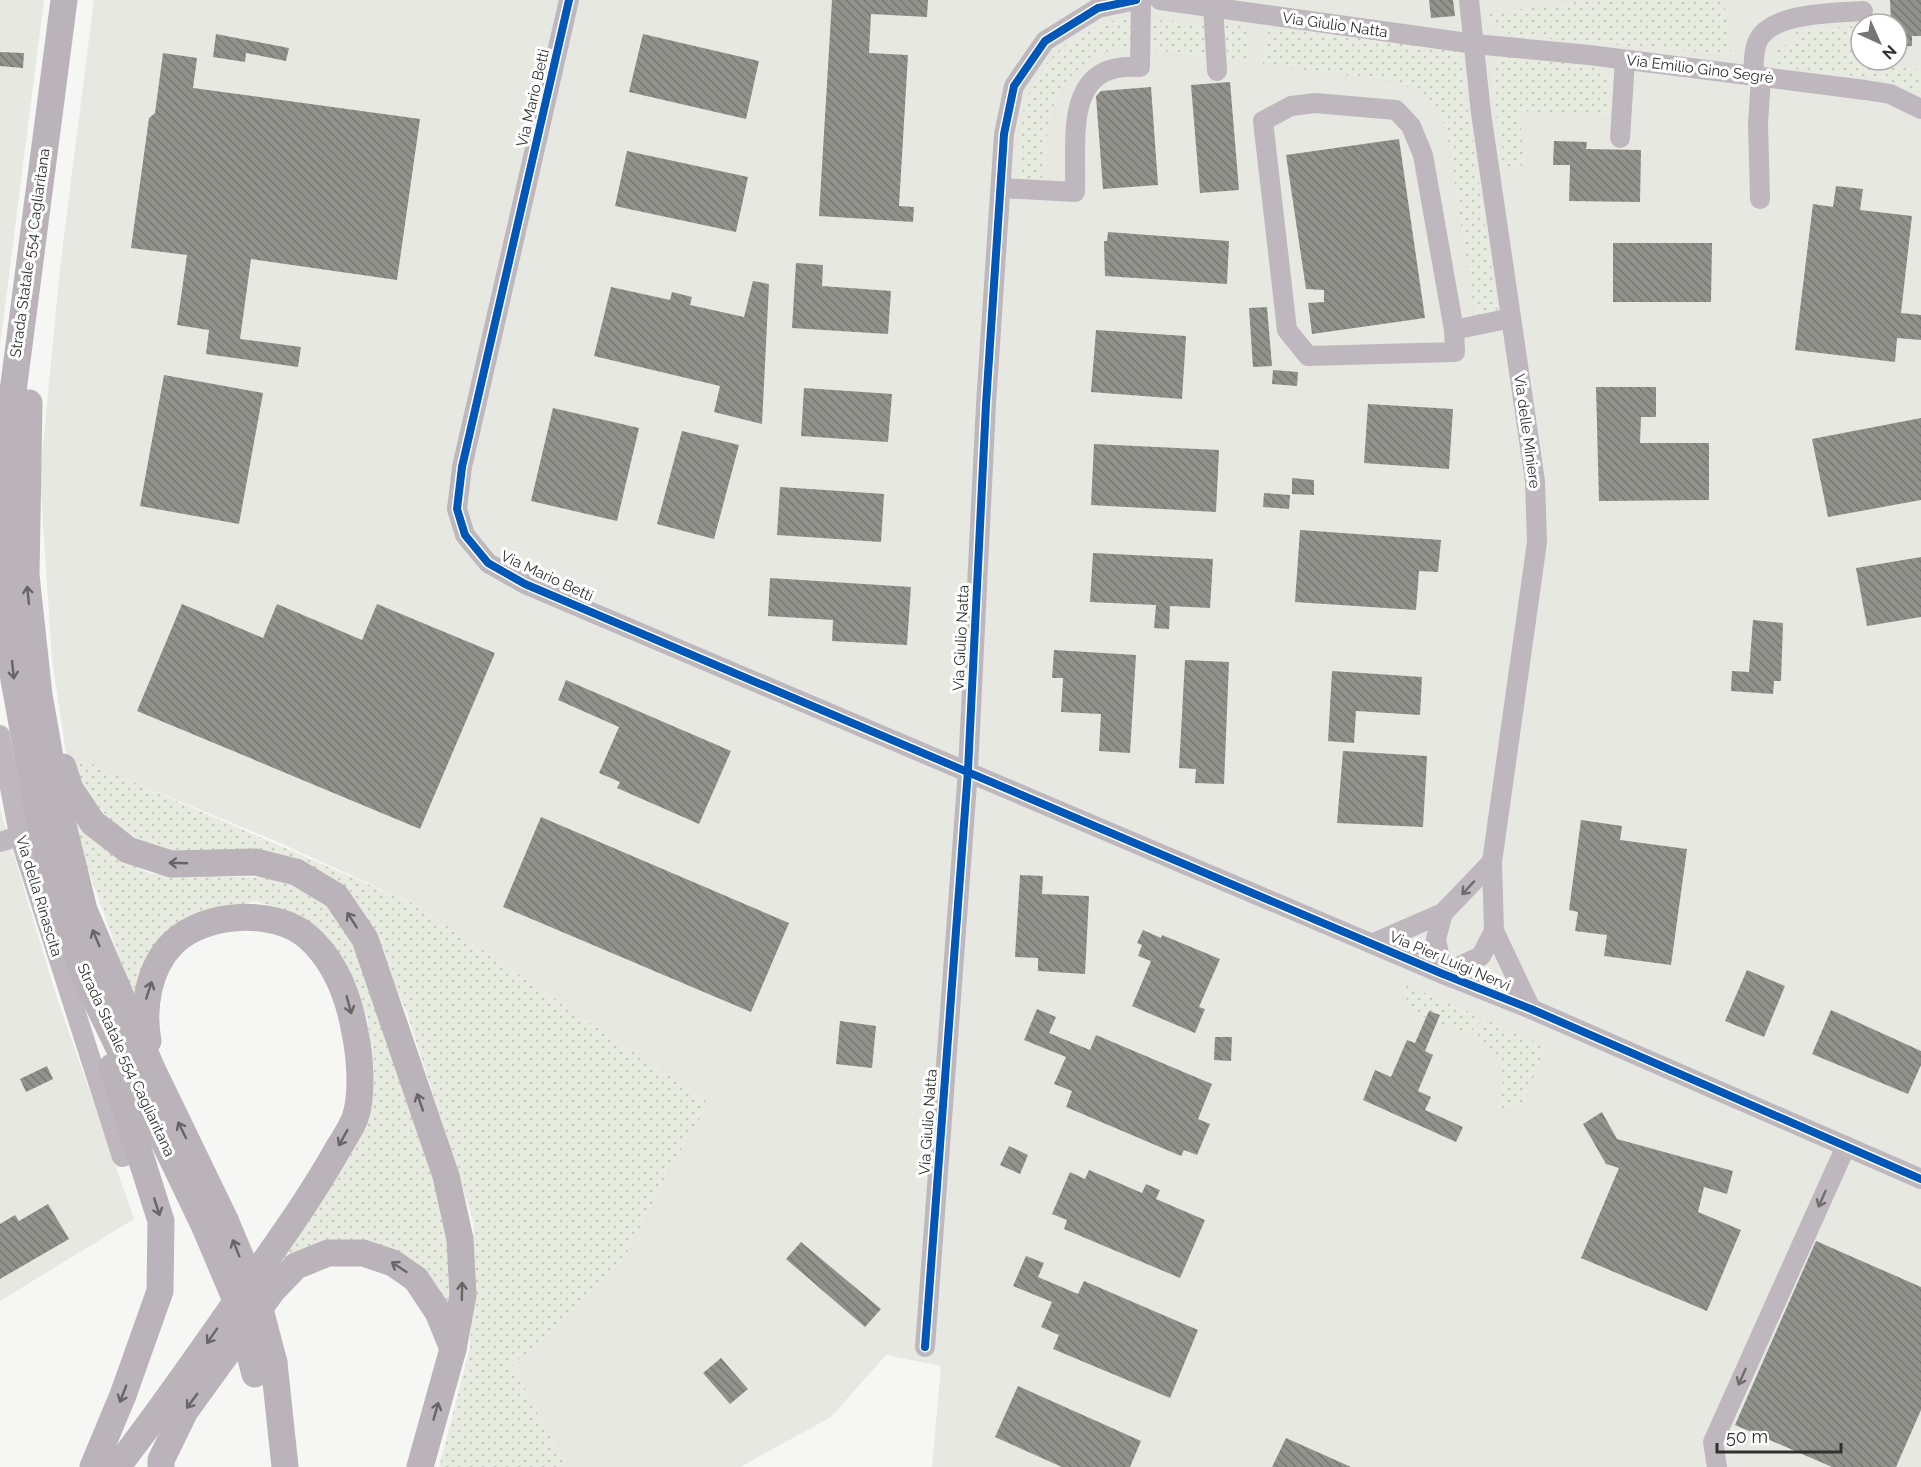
<svg xmlns="http://www.w3.org/2000/svg" width="1921" height="1467" viewBox="0 0 1921 1467" font-family="Raleway,sans-serif">
	<style>
		.built { fill: #e6e8e1; fill-rule: evenodd }
		.grass { fill: url(#grass-dots) }
		.building { fill: url(#building-back-hatch) }
		.lines { fill: none; stroke-linecap: round; stroke-linejoin: round }
		.minor { stroke: #bfb7be; stroke-width: 20 }
		.highway { stroke: #bab3b9; stroke-width: 27 }
		.highway-bridge { stroke: #bab3b9; stroke-width: 27 }
		.cycleway-casing { stroke: #fff; stroke-width: 11 }
		.cycleway { stroke: #0057b8; stroke-width: 8 }
		.oneway { stroke: #676566 }
		.oneway2 { stroke: #706d6f }
		.labels { text-anchor: middle; dominant-baseline: central; stroke-width: 6; stroke-linejoin: round; paint-order: stroke }
		.street-label { font-size: 15px; fill: #30312f; stroke: #fff }
	</style>
	<defs>
		<pattern id="grass-dots" width="8" height="8" patternUnits="userSpaceOnUse" patternTransform="scale(1.5)"><rect width="8" height="8" fill="#e8ebdf"/><path d="M2 2h.1M6 6h.1" fill="none" stroke="#c7cac0" stroke-width="1.8" stroke-linecap="round"/></pattern>
		<pattern id="building-back-hatch" width="6" height="6" patternUnits="userSpaceOnUse" patternTransform="scale(1.5)"><rect width="6" height="6" fill="#91928c"/><path d="M-1 5l2 2M0 0l6 6M5-1l2 2" fill="none" stroke="#777873"/></pattern>
	</defs>
	<rect width="100%" height="100%" fill="#f6f7f4"/>
	<g class="built">
		<polygon points="0,0 44,0 0,346"/>
		<path d="M94 0H1921V1467H932L941 1366 886 1355 831 1417 740 1467H558L564 1463 512 1364 550 1336 675 1160 708 1103 416 905 278 842 85 762 68 766 52 660 40 477 60 268ZM1861 24H1897V60H1861Z"/>
		<polygon points="0,809 56,995 134,1219 0,1301"/>
	</g>
	<g class="grass">
		<polygon points="1592,0 1724,0 1731,55 1517,36 1493,28 1487,13"/>
		<path d="M1133 16 1135 48C1097 44 1062 76 1052 111 1044 135 1046 162 1044 186L1019 183C1020 162 1018 139 1022 118 1032 60 1078 26 1133 16Z"/>
		<polygon points="1148,19 1205,24 1207,57 1145,49"/>
		<polygon points="1225,24 1246,26 1249,63 1227,60"/>
		<polygon points="1858,26 1861,60 1921,70 1921,92 1879,79 1777,67 1774,56 1779,48 1793,42 1794,30"/>
		<polygon points="1267,28 1451,48 1460,54 1498,313 1476,321 1446,127 1426,95 1394,81 1263,65"/>
		<polygon points="1513,56 1604,66 1604,71 1610,73 1610,116 1519,111 1525,165 1503,168 1492,73 1493,64 1501,57"/>
		<polygon points="85,761 416,905 709,1103 675,1160 621,1264 550,1336 512,1364 564,1463 558,1467 439,1467 470,1347 474,1223 407,1013 358,907 320,873 177,854 152,846 117,827 86,793 72,765"/>
		<polygon points="78,816 122,860 151,874 282,878 310,890 337,913 360,948 440,1185 454,1256 454,1309 375,1245 266,1286 371,1091 368,1021 355,982 324,940 287,911 255,901 200,915 134,998 70,819"/>
		<polygon points="1407,985 1478,1016 1471,1035 1410,1012 1404,991"/>
		<path d="M1482 1018 1546 1047 1522 1105 1500 1109 1496 1107C1509 1076 1504 1055 1474 1035Z"/>
	</g>
	<g class="building">
		<polygon points="832,0 928,0 927,17 871,14 869,53 908,55 899,206 914,207 913,222 819,216"/>
		<polygon points="1429,0 1453,0 1455,16 1431,18"/>
		<polygon points="1890,0 1921,0 1921,36 1912,36 1912,46 1897,47 1897,24 1891,24"/>
		<polygon points="216,34 289,48 286,61 246,53 245,62 213,57"/>
		<polygon points="643,34 759,61 746,119 629,92"/>
		<polygon points="0,52 24,53 23,68 0,66"/>
		<polygon points="163,53 197,58 193,88 420,119 397,280 251,259 240,339 301,347 298,367 206,354 209,330 177,325 187,255 131,248 149,118 155,113"/>
		<polygon points="1230,82 1239,190 1200,193 1191,85"/>
		<polygon points="1151,87 1158,185 1103,189 1096,96 1101,91"/>
		<polygon points="1399,139 1425,318 1312,334 1308,303 1324,302 1324,290 1306,289 1286,155"/>
		<polygon points="1554,141 1587,142 1586,149 1641,150 1640,202 1569,201 1570,165 1553,165"/>
		<polygon points="627,151 748,177 736,232 615,206"/>
		<polygon points="1836,186 1863,189 1860,210 1912,216 1901,313 1921,315 1921,340 1897,338 1895,362 1795,350 1813,204 1833,207"/>
		<polygon points="1108,232 1229,241 1227,284 1105,276 1104,241 1107,241"/>
		<polygon points="1613,243 1712,243 1711,302 1613,302"/>
		<polygon points="796,263 823,265 822,286 891,291 888,334 792,328"/>
		<polygon points="753,281 769,284 762,424 714,412 720,386 594,356 611,287 670,300 672,292 692,297 690,305 744,317"/>
		<polygon points="1267,307 1272,366 1253,367 1249,308"/>
		<polygon points="1096,330 1186,336 1182,399 1091,392"/>
		<polygon points="1273,370 1298,372 1297,386 1272,384"/>
		<polygon points="164,375 263,393 239,524 140,506"/>
		<polygon points="1596,387 1656,387 1656,417 1641,417 1640,443 1709,443 1709,500 1599,501"/>
		<polygon points="804,388 892,394 888,442 801,436"/>
		<polygon points="1368,404 1453,409 1449,469 1364,463"/>
		<polygon points="553,408 639,428 617,521 531,501"/>
		<polygon points="1921,418 1921,500 1828,517 1812,439"/>
		<polygon points="682,431 739,445 714,539 657,524"/>
		<polygon points="1094,444 1219,450 1216,512 1091,505"/>
		<polygon points="1292,478 1314,480 1314,495 1292,494"/>
		<polygon points="780,487 884,494 881,542 777,535"/>
		<polygon points="1264,493 1290,495 1289,509 1263,507"/>
		<polygon points="1300,530 1441,540 1438,572 1419,571 1416,610 1295,602"/>
		<polygon points="1093,553 1213,559 1210,608 1170,606 1169,629 1154,628 1156,605 1090,602"/>
		<polygon points="1921,557 1921,617 1867,626 1856,568"/>
		<polygon points="770,578 911,587 907,645 832,641 833,620 768,616"/>
		<polygon points="182,604 263,638 277,604 362,640 377,604 495,653 420,829 137,711"/>
		<polygon points="1753,620 1783,623 1781,681 1774,681 1773,694 1731,691 1732,671 1749,672"/>
		<polygon points="1054,650 1136,655 1130,753 1099,751 1101,714 1061,712 1063,678 1052,678"/>
		<polygon points="1185,660 1229,662 1224,784 1195,783 1196,769 1179,768"/>
		<polygon points="1332,671 1422,677 1420,715 1356,711 1354,743 1328,741"/>
		<polygon points="566,680 731,751 699,824 617,788 620,782 599,773 619,727 558,700"/>
		<polygon points="1343,751 1427,756 1423,827 1337,823"/>
		<polygon points="541,817 789,923 751,1012 503,907"/>
		<polygon points="1581,820 1622,826 1620,840 1687,849 1671,965 1604,956 1607,935 1575,931 1578,912 1569,910"/>
		<polygon points="1020,875 1043,876 1042,894 1089,896 1085,974 1038,971 1038,958 1015,957"/>
		<polygon points="1143,930 1161,938 1162,935 1220,959 1199,1007 1205,1009 1195,1033 1132,1006 1151,961 1138,956 1142,945 1137,943"/>
		<polygon points="1747,970 1785,986 1764,1037 1725,1021"/>
		<polygon points="1037,1009 1056,1017 1049,1033 1090,1050 1096,1035 1212,1084 1198,1119 1210,1124 1197,1155 1184,1150 1181,1156 1066,1107 1072,1091 1054,1084 1066,1057 1024,1040"/>
		<polygon points="1831,1010 1921,1051 1921,1065 1908,1094 1812,1054"/>
		<polygon points="1429,1011 1440,1015 1425,1051 1433,1055 1418,1091 1431,1097 1425,1110 1463,1127 1456,1142 1363,1100 1375,1070 1391,1077 1407,1040 1415,1043"/>
		<polygon points="840,1021 876,1026 872,1068 836,1064"/>
		<polygon points="1215,1037 1232,1037 1231,1061 1214,1060"/>
		<polygon points="47,1066 53,1079 26,1092 20,1079"/>
		<polygon points="1602,1112 1617,1139 1733,1171 1727,1194 1704,1187 1698,1212 1741,1230 1707,1311 1581,1258 1619,1168 1606,1164 1583,1124"/>
		<polygon points="1009,1146 1028,1155 1020,1174 1000,1165"/>
		<polygon points="1089,1170 1142,1193 1146,1184 1160,1190 1156,1199 1205,1220 1180,1278 1064,1229 1067,1220 1052,1214 1070,1172 1085,1179"/>
		<polygon points="48,1204 69,1239 0,1279 0,1224 15,1215 19,1221"/>
		<polygon points="1816,1241 1921,1287 1921,1410 1896,1467 1832,1467 1735,1425"/>
		<polygon points="801,1242 881,1309 865,1327 786,1259"/>
		<polygon points="1026,1256 1044,1263 1038,1277 1078,1294 1084,1281 1198,1330 1170,1398 1053,1349 1059,1335 1041,1327 1052,1302 1013,1286"/>
		<polygon points="721,1358 748,1389 730,1404 703,1373"/>
		<polygon points="1018,1386 1141,1441 1130,1467 1062,1467 995,1437"/>
		<polygon points="1286,1438 1351,1467 1272,1467"/>
	</g>
	<g class="lines">
		<g class="minor">
			<polyline points="569,0 462,467 457,509 465,535 488,563 525,584 1443,974 1531,1009 1921,1179"/>
			<polyline points="1160,0 1475,44 1589,55 1865,90 1890,94 1921,109"/>
			<polyline points="1469,0 1481,113 1535,481 1537,542 1492,862 1494,931 1531,1009"/>
			<polyline points="1213,7 1217,71"/>
			<path d="M1753 76C1754 66 1753 53 1757 43 1768 12 1835 13 1863 11"/>
			<polyline points="1620,138 1625,60"/>
			<path d="M1001 188 1075 192C1077 138 1062 61 1140 67L1141 0"/>
			<polyline points="1760,199 1758,124 1761,77"/>
			<polyline points="1454,330 1423,155 1411,126 1396,110 1315,103 1291,106 1263,121 1287,330 1308,356 1455,352 1454,330 1511,318"/>
			<polyline points="0,735 19,835 122,1157 139,1151"/>
			<polyline points="0,842 32,832"/>
			<polyline points="1374,943 1443,913 1492,862"/>
			<polyline points="1443,974 1481,956 1494,931"/>
			<polyline points="1443,974 1436,939 1443,913"/>
			<polyline points="925,1347 968,770 986,404 1004,134 1014,86 1045,41 1098,8 1136,0"/>
			<polyline points="1717,1467 1713,1442 1846,1146"/>
		</g>
		<g class="highway">
			<polyline points="64,0 9,422 4,493 5,578 13,674 41,829 81,969 205,1227"/>
			<polyline points="29,403 26,575 39,695 60,813 84,910 152,1069 225,1220"/>
			<polyline points="63,767 70,789 93,823 128,850 171,864 256,862 296,872 336,896 365,939 446,1176 460,1239 463,1295 453,1349 420,1467"/>
			<polyline points="274,1363 285,1467"/>
			<polyline points="93,1467 123,1395 160,1291 161,1221 112,1067"/>
			<path d="M117 1467C169 1400 216 1330 265 1261 290 1226 314 1191 335 1154 341 1143 350 1131 355 1118 363 1095 360 1056 355 1033 349 997 336 962 308 937 274 908 205 912 173 943 148 968 142 1008 148 1041"/>
			<polyline points="161,1467 161,1460 185,1411 272,1291 296,1266 328,1253 363,1253 393,1263 416,1279 438,1312 453,1349"/>
		</g>
		<g class="highway-bridge">
			<polyline points="225,1220 256,1294 274,1363"/>
			<polyline points="205,1227 235,1298 255,1374"/>
		</g>
		<g class="cycleway-casing">
			<g id="cycleway">
				<polyline points="569,0 462,467 457,509 465,535 488,563 525,584 1443,974 1531,1009 1921,1179"/>
				<polyline points="925,1347 968,770 986,404 1004,134 1014,86 1045,41 1098,8 1136,0"/>
			</g>
		</g>
		<use href="#cycleway" class="cycleway"/>
	</g>
	<defs><path id="oneway-shaft" d="M-6 0H5M1.5-3L5.5 0L1.5 3" fill="none" stroke-width="1.6" stroke-linecap="round" stroke-linejoin="round" transform="scale(1.5)"/></defs>
	<g class="oneway">
		<use href="#oneway-shaft" transform="translate(28 595) rotate(-96)"/>
		<use href="#oneway-shaft" transform="translate(13 670) rotate(84)"/>
		<use href="#oneway-shaft" transform="translate(178 863) rotate(-178)"/>
		<use href="#oneway-shaft" transform="translate(352 920) rotate(-123)"/>
		<use href="#oneway-shaft" transform="translate(96 938) rotate(-113)"/>
		<use href="#oneway-shaft" transform="translate(149 990) rotate(-72)"/>
		<use href="#oneway-shaft" transform="translate(349 1005) rotate(75)"/>
		<use href="#oneway-shaft" transform="translate(420 1102) rotate(-109)"/>
		<use href="#oneway-shaft" transform="translate(182 1130) rotate(-116)"/>
		<use href="#oneway-shaft" transform="translate(343 1138) rotate(119)"/>
		<use href="#oneway-shaft" transform="translate(157 1207) rotate(72)"/>
		<use href="#oneway-shaft" transform="translate(236 1248) rotate(-112)"/>
		<use href="#oneway-shaft" transform="translate(399 1267) rotate(-147)"/>
		<use href="#oneway-shaft" transform="translate(462 1291) rotate(-89)"/>
		<use href="#oneway-shaft" transform="translate(212 1336) rotate(125)"/>
		<use href="#oneway-shaft" transform="translate(123 1394) rotate(111)"/>
		<use href="#oneway-shaft" transform="translate(192 1401) rotate(126)"/>
		<use href="#oneway-shaft" transform="translate(436 1411) rotate(-74)"/>
	</g>
	<g class="oneway2">
		<use href="#oneway-shaft" transform="translate(1468 888) rotate(133)"/>
		<use href="#oneway-shaft" transform="translate(1822 1199) rotate(114)"/>
		<use href="#oneway-shaft" transform="translate(1742 1377) rotate(114)"/>
	</g>
	<g class="labels">
		<g class="street-label">
			<text transform="translate(1335 25) rotate(8)">Via Giulio Natta</text>
			<text transform="translate(1700 69) rotate(7)">Via Emilio Gino Segrè</text>
			<text transform="translate(533 98) rotate(-77)">Via Mario Betti</text>
			<text transform="translate(30 253) rotate(-82)">Strada Statale 554 Cagliaritana</text>
			<text transform="translate(1527 431) rotate(82)">Via delle Miniere</text>
			<text transform="translate(547 576) rotate(25)">Via Mario Betti</text>
			<text transform="translate(961 638) rotate(-87)">Via Giulio Natta</text>
			<text transform="translate(39 896) rotate(73)">Via della Rinascita</text>
			<text transform="translate(1450 961) rotate(23)">Via Pier Luigi Nervi</text>
			<text transform="translate(126 1060) rotate(65)">Strada Statale 554 Cagliaritana</text>
			<text transform="translate(928 1122) rotate(-86)">Via Giulio Natta</text>
		</g>
	</g>
	<g transform="translate(1879 42) rotate(135)"><circle r="28" fill="#ffffff" stroke="#acadac" stroke-width="1.5"/>
	<path d="M0-4.5L10 22L0 15L-10 22Z" fill="#757674"/>
	<text y="-9" font-size="16" font-weight="bold" text-anchor="middle" fill="#30312f">N</text>
	</g>
	<path d="M1717 1443v9h124v-9" fill="none" stroke="#30312f" stroke-width="3"/>
	<text x="1726" y="1443" font-size="18" fill="#30312f" stroke="#ffffff" stroke-width="4.5" paint-order="stroke">50 m</text>
</svg>
